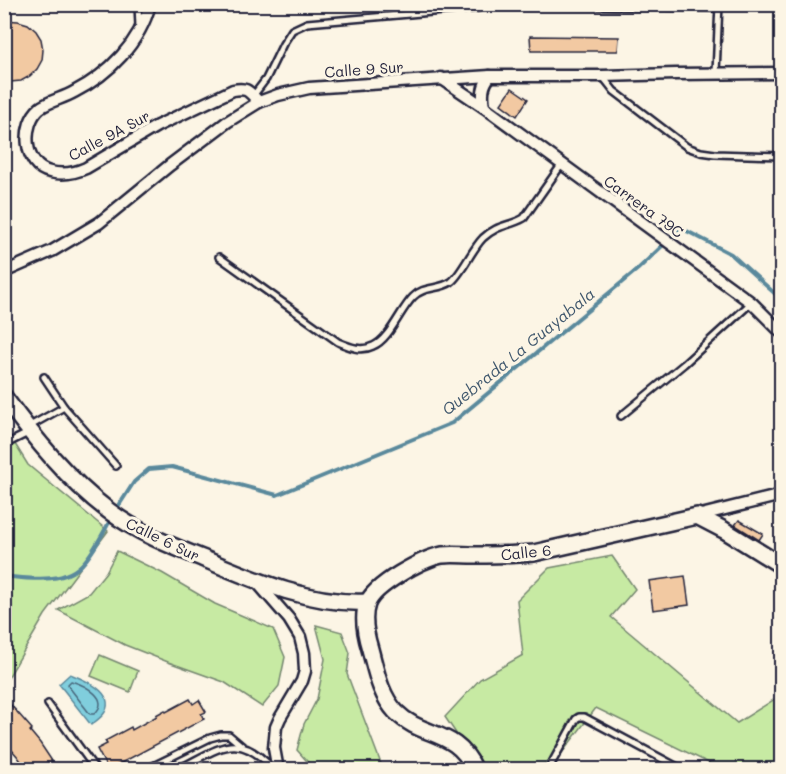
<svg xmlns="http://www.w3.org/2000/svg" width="786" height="774" viewBox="0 0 786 774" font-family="Mali,sans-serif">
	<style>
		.green { fill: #c7eaa3; stroke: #74866f; stroke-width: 1.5 }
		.water { fill: #80cedd; stroke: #5a899c; stroke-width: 1.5 }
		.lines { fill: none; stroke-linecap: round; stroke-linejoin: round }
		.shore { stroke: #48677c; stroke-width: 1.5 }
		.stream { stroke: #5a899c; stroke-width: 4 }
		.building { fill: #f2c9a2; stroke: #22223b; stroke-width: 1.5 }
		.lane-casing { stroke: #22223b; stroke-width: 10 }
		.street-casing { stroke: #22223b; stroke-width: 15 }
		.secondary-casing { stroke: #22223b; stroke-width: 20 }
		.lane { stroke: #fcf5e5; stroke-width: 5 }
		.street { stroke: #fcf5e5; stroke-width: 10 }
		.secondary { stroke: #fcf5e5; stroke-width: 15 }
		.labels { text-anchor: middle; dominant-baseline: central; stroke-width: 6; stroke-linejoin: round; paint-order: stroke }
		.street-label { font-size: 15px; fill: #22223b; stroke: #fcf5e5 }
		.water-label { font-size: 16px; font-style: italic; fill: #3e566c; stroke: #fcf5e5 }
	</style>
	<rect width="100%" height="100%" fill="#fcf5e5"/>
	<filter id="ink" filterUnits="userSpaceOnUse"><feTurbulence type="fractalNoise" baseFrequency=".0167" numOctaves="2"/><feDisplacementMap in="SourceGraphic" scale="12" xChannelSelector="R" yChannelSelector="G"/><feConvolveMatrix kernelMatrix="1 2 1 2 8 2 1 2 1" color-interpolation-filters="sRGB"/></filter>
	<g filter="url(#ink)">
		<g class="green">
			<polygon points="5,428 28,465 108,531 45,615 5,683"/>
			<polygon points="117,551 162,573 215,604 273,629 285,657 279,686 262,707 224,682 168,662 125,645 58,610 89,593 106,572"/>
			<polygon points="612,556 635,589 611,617 737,723 781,695 781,769 721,769 596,708 550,769 480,769 445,717 480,679 523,655 517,600 549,568"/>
			<polygon points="316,625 342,632 350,653 347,674 383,769 314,769 297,750 304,724 317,699 325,659"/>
			<polygon points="100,655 138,671 130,692 91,676"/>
		</g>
		<path class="water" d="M70 674C83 679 116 692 105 712 102 717 96 721 91 725L59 684Z"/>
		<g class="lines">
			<path class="shore" d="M71 681C85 685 112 699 94 714H90L69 687 68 684Z"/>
			<g class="stream">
				<polyline points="116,510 134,482 149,469 172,467 277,495 452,423 638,269 681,228 731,254 782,300"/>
				<path d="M4 576C31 579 66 585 85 561 96 548 104 531 112 517"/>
			</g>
		</g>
		<g class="building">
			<polygon points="4,20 18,21 28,24 36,31 41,39 43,50 42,60 37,69 30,76 21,81 10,82 4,80"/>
			<polygon points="530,36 619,37 618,51 531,51"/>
			<polygon points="512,88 528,99 517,116 501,104"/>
			<polygon points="739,520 763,534 759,540 735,525"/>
			<polygon points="685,576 689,605 653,610 649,581"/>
			<polygon points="190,699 193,704 199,700 206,712 201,714 204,719 108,770 97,749 107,744 105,741 131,727 132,730 157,716 156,715 165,710 166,712"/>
			<polygon points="10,704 32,729 30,731 40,743 52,761 51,761 56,770 27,770 18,757 4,741 4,709"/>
		</g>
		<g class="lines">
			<g class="lane-casing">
				<g id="lane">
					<polyline points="138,4 139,27"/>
					<polyline points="559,5 719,8"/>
					<polyline points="716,73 719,4"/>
					<polyline points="603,77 614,91 687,147 701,152 715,154 782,156"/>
					<polyline points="253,96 266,79 283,44 292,30 307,23 478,8"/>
					<path d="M219 257 338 342C350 347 361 352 373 346 390 339 400 310 413 297 423 286 439 290 451 282 461 275 472 249 483 238 498 224 508 227 524 218L562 164"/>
					<polyline points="44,377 64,407"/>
					<polyline points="621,416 684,364 751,303"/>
					<polyline points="30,426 64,407 116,466"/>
					<polyline points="4,445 30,432"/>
					<polyline points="48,704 96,770"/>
					<path d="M182 767C222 747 238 730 274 770"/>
					<polyline points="145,770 210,738 221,735 229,735 242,746"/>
					<polyline points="548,770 576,719 579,717 584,717 683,770"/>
				</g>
			</g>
			<g class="street-casing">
				<g id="street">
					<path d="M150 4C140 43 109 74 74 92 64 98 49 101 40 108 21 124 23 166 50 172 63 175 75 173 86 168L157 126 233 90C248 87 249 92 259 102"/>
					<polyline points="441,78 484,107 752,303 782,333"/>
					<path d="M484 107C482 94 482 86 490 76"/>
					<polyline points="4,272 52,251 99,223 170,165 227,122 259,102 278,95 309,88 490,76 602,76 676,74 782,73"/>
					<polyline points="697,516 782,495"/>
					<polyline points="256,581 289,619 300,637 304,653 305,671 302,681 280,718 276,727 274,748 278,770"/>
				</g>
			</g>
			<g class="secondary-casing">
				<g id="secondary">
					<path d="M4 397C34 438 68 480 109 511 137 532 169 545 202 558 254 580 310 605 367 602"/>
					<path d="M475 770C456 728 423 739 396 712 380 695 376 671 370 649 366 636 362 618 367 604 374 585 422 559 442 555 452 554 464 555 474 555 494 555 514 555 534 553L697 516 724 530 782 566"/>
				</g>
			</g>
			<use href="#lane" class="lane"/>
			<use href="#street" class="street"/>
			<use href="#secondary" class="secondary"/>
		</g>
	</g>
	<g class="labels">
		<g class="street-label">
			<text transform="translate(364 69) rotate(-4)">Calle 9 Sur</text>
			<text transform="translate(109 135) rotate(-28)">Calle 9A Sur</text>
			<text transform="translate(644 206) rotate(36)">Carrera 79C</text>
			<text transform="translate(163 539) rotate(26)">Calle 6 Sur</text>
			<text transform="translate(526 552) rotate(-6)">Calle 6</text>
		</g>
		<g class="water-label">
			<text transform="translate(518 351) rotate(-39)">Quebrada La Guayabala</text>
		</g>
	</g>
	<rect width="786" height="774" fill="none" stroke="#fcf5e5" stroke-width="24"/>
	<rect x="12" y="12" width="762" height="750" fill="none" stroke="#22223b" stroke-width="2" filter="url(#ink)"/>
</svg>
